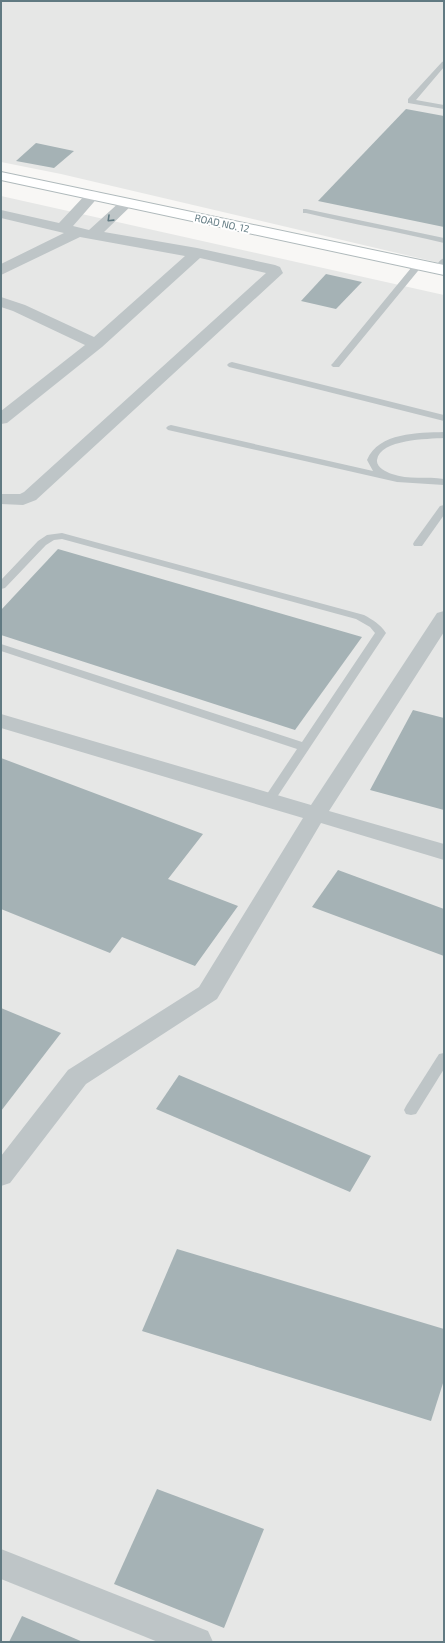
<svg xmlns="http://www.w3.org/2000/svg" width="445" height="1643" viewBox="0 0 445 1643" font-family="'Exo 2',sans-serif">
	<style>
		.built { fill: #e6e7e6 }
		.building { fill: #a5b2b5 }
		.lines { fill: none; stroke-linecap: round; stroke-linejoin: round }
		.secondary-casing { stroke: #b0babc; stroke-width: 2 }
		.lane { fill: #bec5c7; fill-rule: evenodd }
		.street { fill: #bec5c7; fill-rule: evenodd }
		.secondary { fill: #fff; fill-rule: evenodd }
		.oneway { stroke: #617a82 }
		.labels { text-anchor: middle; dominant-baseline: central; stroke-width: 4; stroke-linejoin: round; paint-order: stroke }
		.far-street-label { font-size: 10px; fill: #617a82; stroke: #fff }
	</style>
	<rect width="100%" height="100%" fill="#f8f7f5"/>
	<g class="built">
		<polygon points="1,1 444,1 444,264 61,174 1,162"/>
		<polygon points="1,196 444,295 444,1642 1,1642"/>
	</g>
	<g class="building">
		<polygon points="406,109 444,116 444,227 318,201"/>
		<polygon points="36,143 74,151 54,168 16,161"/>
		<polygon points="326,274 362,282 336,309 301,301"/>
		<polygon points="58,549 362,637 295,730 1,635 1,610"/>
		<polygon points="413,710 444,718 444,810 370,790"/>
		<polygon points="1,758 203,834 168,879 238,906 195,966 122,937 110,953 1,909"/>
		<polygon points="338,870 444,909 444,956 312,907"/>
		<polygon points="1,1008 61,1033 1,1111"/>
		<polygon points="179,1075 371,1156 350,1192 156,1109"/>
		<polygon points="177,1249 444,1329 444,1380 431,1421 142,1331"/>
		<polygon points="157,1489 264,1529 224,1628 114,1584"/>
		<polygon points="22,1616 83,1642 9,1642"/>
	</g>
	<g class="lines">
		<g class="secondary-casing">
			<polygon id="secondary" points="1,172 444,265 444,275 1,180"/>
		</g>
		<g class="lane">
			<polygon points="444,61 444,67 416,100 444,105 444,109 408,103 408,99 442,62"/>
			<path d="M303 209H306L444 238V243C399 232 352 224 306 213H303Z"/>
			<path d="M444 258V267L441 271H435L434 269C437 265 439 260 444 258Z"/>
			<polygon points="419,261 422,262 423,264 422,266 339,367 333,367 331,365 333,363 416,262"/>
			<polygon points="232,362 444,415 444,421 229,367 227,365 229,363"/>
			<path d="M171 425 373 471 367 460C379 432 418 433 444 432V438C428 439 380 439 377 460 376 467 386 472 392 474 408 480 427 476 444 479V485L397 482 168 430 166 428 168 426Z"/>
			<polygon points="444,505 444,515 422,546 414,546 413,544 414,542 440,506"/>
			<path d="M62 533 364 615C373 620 380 624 386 633L273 803H265L263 800 297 749 1 651V644L302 742 375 633 370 627 356 619 62 539 54 540 46 545 5 588 1 589V580L38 541 47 535Z"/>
			<polygon points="444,1053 444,1069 416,1114 411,1115 406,1114 404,1110 406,1106 439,1054"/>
		</g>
		<g class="street">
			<polygon points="93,191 98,192 100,195 73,226 89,230 122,200 127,199 132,200 134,203 104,232 197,248 275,265 280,267 283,273 36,500 23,505 1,504 1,494 20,494 24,492 266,273 200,258 102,347 7,423 1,424 1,411 85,345 13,311 1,307 1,297 25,305 94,337 185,256 80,237 1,275 1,264 64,233 1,218 1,210 59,223 88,192"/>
			<polygon points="444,611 444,632 329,811 444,844 444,860 321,823 217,999 86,1084 10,1183 1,1186 1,1156 68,1070 199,987 303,818 1,728 1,714 311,805 437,613"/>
			<polygon points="1,1549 208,1631 213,1642 158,1642 1,1579"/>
		</g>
		<use href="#secondary" class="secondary"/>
	</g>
	<defs><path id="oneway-chevron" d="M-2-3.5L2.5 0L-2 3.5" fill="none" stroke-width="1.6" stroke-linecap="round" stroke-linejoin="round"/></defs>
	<use class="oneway" href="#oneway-chevron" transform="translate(110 219) rotate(136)"/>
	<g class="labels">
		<g class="far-street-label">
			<text transform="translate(222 223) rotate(12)">ROAD NO. 12</text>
		</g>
	</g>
	<rect width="445" height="1643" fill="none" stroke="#617a82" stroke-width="4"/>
</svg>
